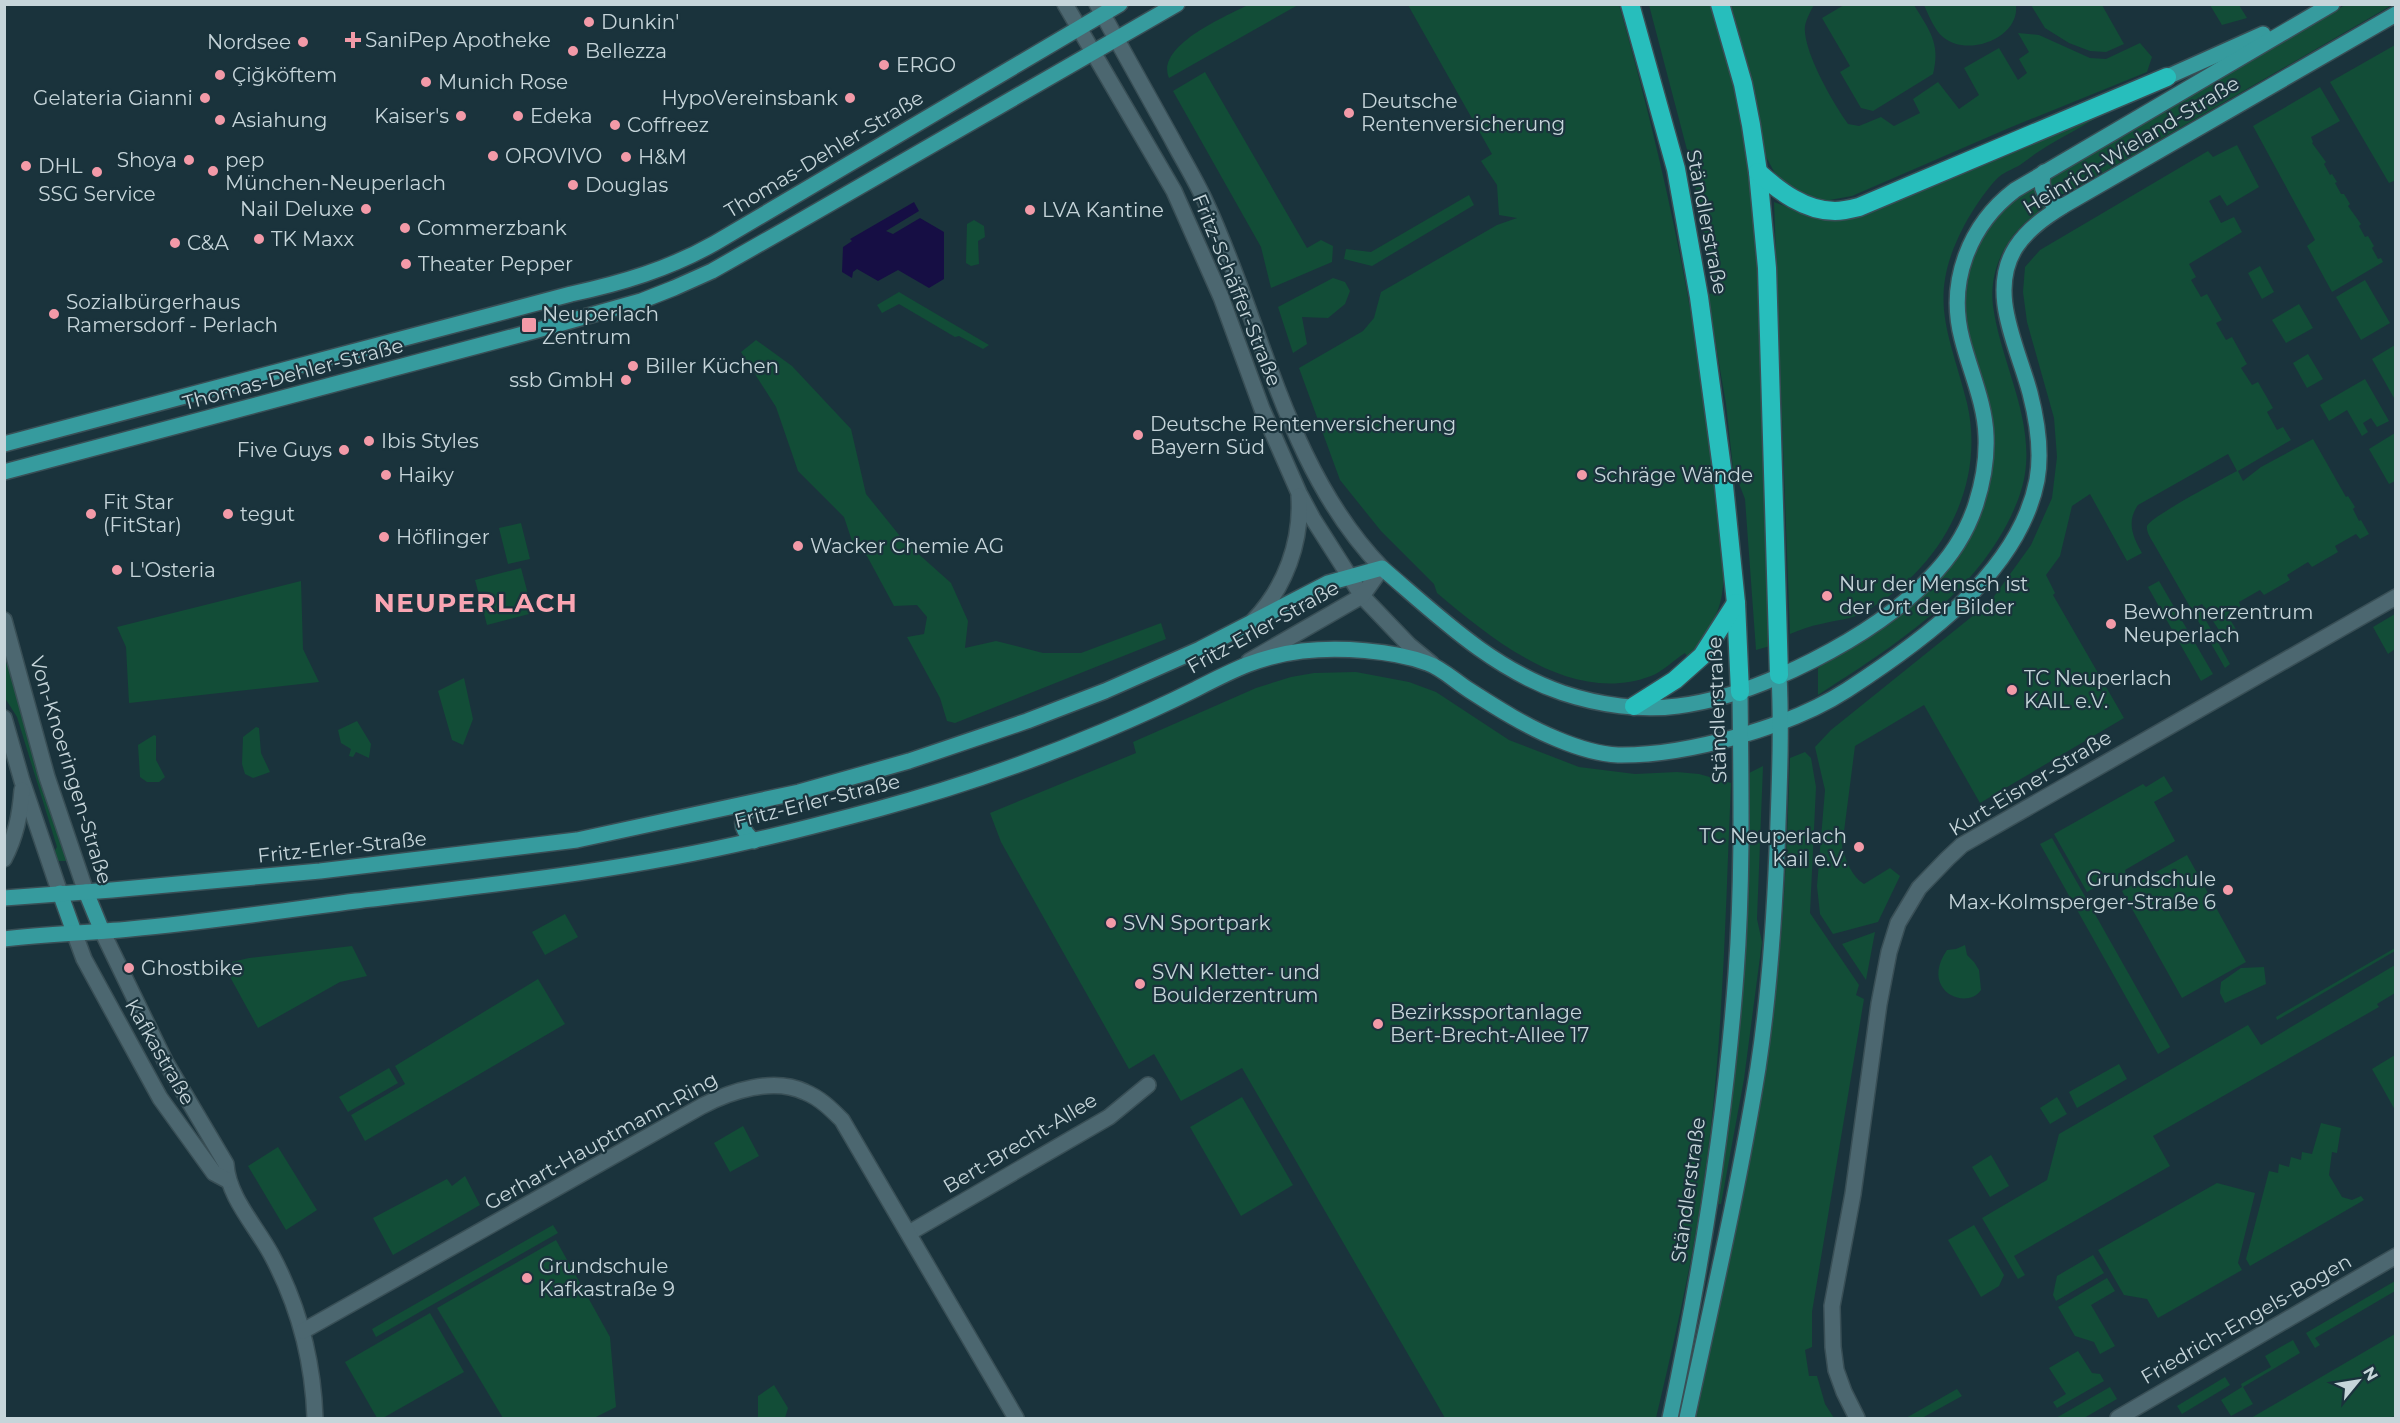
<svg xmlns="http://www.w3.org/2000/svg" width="2400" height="1423" viewBox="0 0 2400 1423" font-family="Montserrat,sans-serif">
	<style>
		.green { fill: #124d37 }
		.water { fill: #160e44 }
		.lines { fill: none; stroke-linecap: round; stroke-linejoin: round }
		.minor-casing { stroke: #394f56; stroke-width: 18 }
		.major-casing { stroke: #394f56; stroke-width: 18 }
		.highway-casing { stroke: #394f56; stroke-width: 21 }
		.minor { stroke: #4c6770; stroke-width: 15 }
		.major { stroke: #369b9e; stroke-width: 15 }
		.highway { stroke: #27bebc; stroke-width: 18 }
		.poi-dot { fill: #f39aa8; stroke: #1a333c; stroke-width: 2 }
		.labels { text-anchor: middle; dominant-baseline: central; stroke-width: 4.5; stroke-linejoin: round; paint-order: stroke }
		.poi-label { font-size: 20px; fill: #c6d5da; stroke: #1a333c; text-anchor: start }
		.street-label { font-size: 20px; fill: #c6d5da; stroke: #1a333c }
		.district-label { font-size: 26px; font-weight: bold; letter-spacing: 1.5px; fill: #f9a5b2; stroke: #1a333c }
	</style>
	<rect width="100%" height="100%" fill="#1a333c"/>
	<g class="green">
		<path d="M1248 5H1298L1169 78C1155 46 1226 16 1248 5Z"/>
		<path d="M1408 5H1619C1663 158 1696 314 1714 472 1718 511 1728 555 1722 594 1718 620 1703 637 1688 658L1685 653C1674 660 1662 672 1651 676 1572 706 1493 640 1437 593L1434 584 1381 531 1340 480 1299 368 1363 331 1374 318 1381 292 1497 225 1517 218 1499 215 1497 185 1481 161 1492 154Z"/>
		<polygon points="1649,5 1710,5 1734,88 1750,173 1758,270 1770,646 1756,650 1745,499 1733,468 1726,404 1707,294 1715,293 1691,165"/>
		<path d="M1731 5H1814C1811 10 1806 20 1805 26 1802 50 1834 105 1848 124L1859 126 1881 117 1894 126 1920 113 1913 99 1938 82 1959 109 1979 95 1964 68 1999 48 2018 80 2027 73 2019 59 2029 52 2018 33 2039 35 2090 58 2106 59 2140 43 2152 57 2147 72 2009 128 1852 196 1824 201 1802 194 1779 181 1763 151 1748 65Z"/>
		<path d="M1844 5H1914C1929 30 1941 43 1933 74L1873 111 1861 108 1840 72 1850 66 1822 18Z"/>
		<path d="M1924 5H2016C2020 38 1967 58 1943 37 1935 31 1928 14 1924 5Z"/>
		<polygon points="2031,5 2102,5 2124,44 2106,52 2090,51 2069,43 2045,28"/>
		<polygon points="2210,5 2239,5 2247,18 2222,25"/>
		<polygon points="2345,5 2392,5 2066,194 2057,194 2050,183 2052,175"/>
		<polygon points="2395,45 2396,180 2389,183 2330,82"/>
		<polygon points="1205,72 1307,248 1321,240 1333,246 1332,262 1271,288 1261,247 1173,91"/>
		<polygon points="2320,87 2340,121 2311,137 2313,142 2312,143 2326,162 2324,164 2330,175 2332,174 2337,182 2335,183 2341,194 2344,194 2350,204 2348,206 2361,224 2359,226 2365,237 2368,236 2374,246 2372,248 2378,259 2381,258 2383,262 2332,292 2307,246 2315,240 2253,126"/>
		<path d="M2116 105C2091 123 2064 135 2038 152 2032 156 2026 161 2020 165 2013 169 2005 172 2000 176 1988 186 1970 214 1963 228 1926 299 1950 334 1967 403 1987 488 1938 572 1864 612 1851 620 1835 620 1821 624 1810 626 1800 630 1790 634L1774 202 1801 212 1830 218Z"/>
		<path d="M2237 145 2259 187 2227 206 2220 195 2209 201 2221 223 2234 217 2242 232 2189 264 2196 277 2191 280 2201 297 2207 294 2222 320 2216 323 2226 340 2232 337 2247 364 2241 368 2252 385 2258 382 2273 408 2267 412 2277 430 2283 427 2291 440 2238 471 2243 481 2261 467 2313 439 2346 497 2348 496 2355 507 2353 509 2359 521 2361 520 2369 534 2360 539 2356 534 2335 546 2338 552 2312 567 2308 562 2287 575 2290 580 2264 595 2260 590 2239 602 2241 608 2228 616 2237 631 2224 638 2202 604 2198 606 2230 664 2225 668 2154 544C2151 539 2146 532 2147 526 2150 517 2224 478 2237 471L2228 454 2138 505C2126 522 2133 537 2142 553L2127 561 2090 494 2072 506 2060 556 2046 575 2055 593 2053 595 2124 718 1980 803 1924 705 1855 746 1842 847C1846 860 1851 876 1864 884L1890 868 1900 876 1878 922 1833 934 1820 914 1817 886 1825 790 1815 747 1831 730 1990 602 2031 545 2052 498 2057 457 2054 418 2027 322 2023 292 2025 267 2040 250 2208 151 2213 157Z"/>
		<path d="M2034 187 2045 208C2011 228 1988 265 1993 306 2002 370 2043 432 2019 497 1985 589 1897 644 1818 695V668C1897 618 1963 585 1988 488L1964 309 1971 260 1981 237 2005 205Z"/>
		<polygon points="1469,195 1474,205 1372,266 1344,259 1346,249 1371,252"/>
		<polygon points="974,220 984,226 985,237 978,241 979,264 971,266 966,263 967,224"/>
		<polygon points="2260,266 2274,292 2262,299 2248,273"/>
		<polygon points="1333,278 1345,282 1350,291 1345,304 1328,318 1302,317 1307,344 1293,353 1278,307"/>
		<polygon points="2365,280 2390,323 2361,340 2336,297"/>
		<polygon points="899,292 909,298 989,345 983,349 959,336 955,337 899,304 882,313 877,305"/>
		<polygon points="2299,304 2313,328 2286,343 2272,320"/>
		<polygon points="756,340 792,366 851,429 866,494 904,541 951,583 968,621 965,648 996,641 1043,653 1081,653 1161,623 1166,639 955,723 947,721 940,698 907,637 924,634 927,617 917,605 894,606 867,556 855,550 844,517 798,471 776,407 741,352"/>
		<polygon points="2395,345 2396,397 2394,398 2372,359"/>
		<polygon points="2308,354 2323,379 2307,388 2293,363"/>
		<polygon points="2365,379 2389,421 2377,427 2371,418 2363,423 2368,432 2362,436 2347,410 2329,421 2320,405"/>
		<polygon points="2395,433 2395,481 2389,484 2369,449"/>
		<polygon points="521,523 530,559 508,564 499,528"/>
		<polygon points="521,568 533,613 487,625 475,580"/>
		<polygon points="301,581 303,649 319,682 129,703 126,647 117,627"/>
		<polygon points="2159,581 2213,674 2201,681 2148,587"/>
		<polygon points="2395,614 2395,649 2388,654 2373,627"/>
		<polygon points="4,660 8,666 41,786 67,861 57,861 54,852 57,847 17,717 5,698"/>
		<path d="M1356 672 1409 682 1436 692 1509 740 1579 767 1635 774 1677 772 1699 774 1731 783C1725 922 1723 1062 1701 1200 1690 1273 1673 1346 1656 1418H1445L1242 1068 1181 1101 1154 1054 1129 1069 1001 842 990 813 1136 753 1133 742 1256 688 1291 677 1314 673Z"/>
		<polygon points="464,678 473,719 463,745 452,740 438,691"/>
		<polygon points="357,721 371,744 369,758 356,752 353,757 349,756 351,749 341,743 338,730"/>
		<polygon points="256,727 259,728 261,753 270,772 253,778 245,774 242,764 243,737"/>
		<polygon points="154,735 156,736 156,760 165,777 159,782 147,782 140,777 138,745"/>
		<path d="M1805 752 1811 758 1816 787 1810 913 1859 985 1856 995 1864 999 1812 1312V1347L1805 1350 1809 1376H1817L1825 1404 1834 1418H1696C1725 1278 1757 1137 1775 994 1785 916 1787 837 1790 758Z"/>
		<polygon points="1763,766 1757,919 1762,942 1744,1079 1721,1204 1718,1204 1736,1065 1746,928 1749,773"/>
		<polygon points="2164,776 2173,791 2154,802 2175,841 2125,870 2127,879 2116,885 2109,879 2087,892 2054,834 2143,784 2146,787"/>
		<polygon points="2052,838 2170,1047 2158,1054 2040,844"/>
		<polygon points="2187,855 2246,962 2182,998 2122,891"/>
		<polygon points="565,914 578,937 545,955 532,932"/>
		<polygon points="1875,932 1866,980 1842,944"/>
		<path d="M1965 945 1967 955 1974 962 1979 970 1981 990C1967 1011 1919 991 1947 950L1956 949Z"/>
		<polygon points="352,946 367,976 340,982 258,1028 223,964 249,958"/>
		<polygon points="2395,948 2395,951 2277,1020 2276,1017"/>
		<polygon points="2395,965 2395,993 2377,1004 2379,1007 2153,1136 2170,1166 2014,1256 2025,1275 2018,1279 1982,1218 2047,1180 2059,1134 2248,1025 2261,1045"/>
		<polygon points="2264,967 2266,984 2225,1003 2220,993 2221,982 2241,968"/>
		<polygon points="538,979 565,1024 365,1141 351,1115 405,1084 395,1066"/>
		<polygon points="2395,1055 2395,1110 2372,1069"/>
		<polygon points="2119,1064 2127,1079 2077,1108 2069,1092"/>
		<polygon points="389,1068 398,1083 348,1112 339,1097"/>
		<polygon points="1242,1097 1293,1185 1241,1216 1190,1127"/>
		<polygon points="2057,1097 2067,1114 2050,1124 2040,1108"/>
		<polygon points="2321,1123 2341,1128 2337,1153 2332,1152 2329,1175 2342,1197 2352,1200 2361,1196 2364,1200 2250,1266 2246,1259 2269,1171 2278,1173 2279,1164 2289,1167 2291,1157 2301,1160 2302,1152 2312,1154"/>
		<polygon points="743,1126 759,1156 730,1172 714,1143"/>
		<polygon points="278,1147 317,1210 286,1230 248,1166"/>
		<polygon points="1991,1155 2009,1186 1990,1197 1972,1167"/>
		<polygon points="465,1176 480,1205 393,1255 373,1218 447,1179 452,1186"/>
		<polygon points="2217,1183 2255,1193 2238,1263 2242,1270 2158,1318 2147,1299 2124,1295 2098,1250"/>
		<polygon points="553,1225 558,1233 376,1337 372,1329"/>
		<polygon points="1974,1225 2004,1275 1999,1286 1981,1297 1948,1240"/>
		<polygon points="556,1240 610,1337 616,1407 594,1418 503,1418 437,1308"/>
		<polygon points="2093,1255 2104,1273 2056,1301 2053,1295 2057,1276"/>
		<polygon points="2107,1278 2115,1291 2091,1305 2115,1346 2100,1354 2094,1342 2075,1336 2058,1307"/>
		<polygon points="2395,1281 2395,1291 2315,1338 2320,1345 2315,1348 2306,1333"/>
		<polygon points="430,1313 464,1372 383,1418 377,1418 345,1362"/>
		<polygon points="2395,1334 2395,1416 2388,1418 2251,1418"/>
		<polygon points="2293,1340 2300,1353 2243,1387 2253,1404 2231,1416 2221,1400 2242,1387 2241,1384 2271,1367 2265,1356"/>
		<polygon points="2078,1351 2092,1373 2100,1374 2104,1381 2057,1408 2053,1402 2066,1394 2049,1368"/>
		<polygon points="2225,1377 2230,1385 2182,1414 2177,1406"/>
		<polygon points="774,1385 788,1408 785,1418 758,1418 758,1396"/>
		<polygon points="2110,1387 2117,1399 2084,1418 2056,1418"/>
		<polygon points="1957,1389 1962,1396 1922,1418 1906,1418"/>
	</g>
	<polygon class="water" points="914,202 919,211 886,231 893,234 920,218 944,232 944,279 929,288 898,270 878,281 857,269 853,272 852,278 842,272 843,247 852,241 850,239"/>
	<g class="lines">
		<g class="minor-casing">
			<g id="minor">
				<polyline points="1065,4 1174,191 1221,297 1262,409 1299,493 1313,519 1362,596 1409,645 1432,664"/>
				<path d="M1097 4C1122 49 1147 94 1172 139 1183 160 1196 181 1206 203 1263 325 1286 469 1382 568L1362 596 1249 661"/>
				<polyline points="4,620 47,777 86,892"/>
				<path d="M1253 621C1285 588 1302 542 1299 496"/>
				<polyline points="4,718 22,781 60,893"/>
				<path d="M4 859C16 836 20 815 22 790"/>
				<path d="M102 931 165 1061 226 1164C228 1197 256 1226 271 1254 299 1306 313 1360 315 1418"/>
				<polyline points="74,932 84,959 160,1098 214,1173 227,1180"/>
				<polyline points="909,1233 1109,1117 1148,1085"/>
				<path d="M303 1331 702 1106C731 1091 773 1077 805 1092 820 1098 831 1109 842 1120L1016 1418"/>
				<polyline points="1857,1418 1844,1392 1836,1370 1833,1347 1832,1306 1853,1194 1879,1004 1889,952 1898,923 1919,888 1947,859 1962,845 2396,597"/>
				<polyline points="2118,1418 2396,1256"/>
			</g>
		</g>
		<g class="major-casing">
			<g id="major">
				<polyline points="2167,77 2263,34"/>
				<path d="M2044 172C2039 185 2044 196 2054 205L2063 206"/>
				<path d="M4 444 571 294C622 283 669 269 715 243L1120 4"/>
				<polyline points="4,472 534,331 641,301 674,288 712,271 786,229 1177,4"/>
				<path d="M754 841C735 825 742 814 760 802"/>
				<polyline points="86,892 102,931"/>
				<polyline points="60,893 74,932"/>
				<path d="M4 898 112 890 320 871 577 840 799 792 909 761 1027 721 1105 691 1200 649 1328 583 1382 568C1438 616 1492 669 1563 693 1599 705 1641 711 1678 706 1758 696 1873 637 1929 579 1950 558 1967 532 1976 504 1983 482 1987 459 1986 436 1985 403 1970 371 1962 339 1947 282 1969 225 2015 190L2332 4"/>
				<path d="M4 939C46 934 88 933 130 929 206 922 281 911 356 901 489 885 624 871 755 840 796 831 837 820 878 809 955 788 1031 762 1104 731 1135 718 1166 704 1196 689 1233 670 1260 656 1302 651 1339 647 1392 650 1427 663 1442 668 1456 682 1469 690 1497 708 1527 727 1557 739 1576 747 1598 754 1618 755 1686 756 1790 727 1847 690 1921 642 2019 573 2037 480 2042 452 2037 420 2030 393 2018 347 1987 292 2016 247 2028 229 2045 217 2063 206L2396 14"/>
				<path d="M1670 1418C1701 1271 1725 1124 1736 974 1743 879 1741 786 1740 692"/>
				<path d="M1687 1418C1712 1302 1739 1186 1758 1068 1769 996 1774 924 1777 851 1779 792 1782 734 1779 675"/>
			</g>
		</g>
		<g class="highway-casing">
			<g id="highway">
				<polyline points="1630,4 1676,169 1699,297 1723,476 1736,603 1740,692"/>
				<polyline points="1720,4 1743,84 1751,125 1758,172 1767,268 1779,675"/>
				<path d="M1758 172C1779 191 1805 211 1835 211 1842 211 1851 209 1859 207L2167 77"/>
				<polyline points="1634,706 1675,680 1702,656 1736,603"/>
			</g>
		</g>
		<use href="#minor" class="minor"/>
		<use href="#major" class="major"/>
		<use href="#highway" class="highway"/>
	</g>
	<g class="poi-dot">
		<circle cx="589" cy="22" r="6"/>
		<path d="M350 31h6v6h6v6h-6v6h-6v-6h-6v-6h6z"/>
		<circle cx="303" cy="42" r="6"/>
		<circle cx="573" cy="51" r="6"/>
		<circle cx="884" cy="65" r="6"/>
		<circle cx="220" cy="75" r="6"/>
		<circle cx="426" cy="82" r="6"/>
		<circle cx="205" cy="98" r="6"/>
		<circle cx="850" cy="98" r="6"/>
		<circle cx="1349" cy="113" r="6"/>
		<circle cx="461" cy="116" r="6"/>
		<circle cx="518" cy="116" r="6"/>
		<circle cx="220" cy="120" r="6"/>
		<circle cx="615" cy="125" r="6"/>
		<circle cx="493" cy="156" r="6"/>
		<circle cx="626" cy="157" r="6"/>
		<circle cx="189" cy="160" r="6"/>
		<circle cx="26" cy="166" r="6"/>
		<circle cx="213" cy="171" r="6"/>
		<circle cx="97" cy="172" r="6"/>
		<circle cx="573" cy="185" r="6"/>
		<circle cx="366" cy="209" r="6"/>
		<circle cx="1030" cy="210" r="6"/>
		<circle cx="405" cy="228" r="6"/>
		<circle cx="259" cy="239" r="6"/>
		<circle cx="175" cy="243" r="6"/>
		<circle cx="406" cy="264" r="6"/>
		<circle cx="54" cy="314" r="6"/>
		<rect x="521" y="317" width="16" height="16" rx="3"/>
		<circle cx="633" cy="366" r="6"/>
		<circle cx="626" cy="380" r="6"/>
		<circle cx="1138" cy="435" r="6"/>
		<circle cx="369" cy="441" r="6"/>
		<circle cx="344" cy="450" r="6"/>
		<circle cx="386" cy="475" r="6"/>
		<circle cx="1582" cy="475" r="6"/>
		<circle cx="91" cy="514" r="6"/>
		<circle cx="228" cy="514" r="6"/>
		<circle cx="384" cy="537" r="6"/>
		<circle cx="798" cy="546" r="6"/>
		<circle cx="117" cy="570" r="6"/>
		<circle cx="1827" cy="596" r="6"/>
		<circle cx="2111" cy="624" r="6"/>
		<circle cx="2012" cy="690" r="6"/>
		<circle cx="1859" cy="847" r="6"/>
		<circle cx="2228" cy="890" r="6"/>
		<circle cx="1111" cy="923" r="6"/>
		<circle cx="129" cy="968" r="6"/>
		<circle cx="1140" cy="984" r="6"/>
		<circle cx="1378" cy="1024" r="6"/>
		<circle cx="527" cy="1278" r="6"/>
	</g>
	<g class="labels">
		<g class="poi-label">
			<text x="601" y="22">Dunkin'</text>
			<text x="365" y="40">SaniPep Apotheke</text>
			<text x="291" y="42" text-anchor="end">Nordsee</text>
			<text x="585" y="51">Bellezza</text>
			<text x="896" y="65">ERGO</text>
			<text x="232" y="75">Çiğköftem</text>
			<text x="438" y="82">Munich Rose</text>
			<text x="193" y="98" text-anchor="end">Gelateria Gianni</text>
			<text x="838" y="98" text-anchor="end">HypoVereinsbank</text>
			<text x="1361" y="101">Deutsche<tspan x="1361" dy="23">Rentenversicherung</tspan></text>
			<text x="449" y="116" text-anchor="end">Kaiser's</text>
			<text x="530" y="116">Edeka</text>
			<text x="232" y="120">Asiahung</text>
			<text x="627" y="125">Coffreez</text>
			<text x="505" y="156">OROVIVO</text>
			<text x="638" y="157">H&amp;M</text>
			<text x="177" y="160" text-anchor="end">Shoya</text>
			<text x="225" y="160">pep<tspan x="225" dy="23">München-Neuperlach</tspan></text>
			<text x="38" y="166">DHL</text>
			<text x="585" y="185">Douglas</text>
			<text x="97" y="194" text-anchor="middle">SSG Service</text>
			<text x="354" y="209" text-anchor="end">Nail Deluxe</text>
			<text x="1042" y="210">LVA Kantine</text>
			<text x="417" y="228">Commerzbank</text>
			<text x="271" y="239">TK Maxx</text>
			<text x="187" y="243">C&amp;A</text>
			<text x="418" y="264">Theater Pepper</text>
			<text x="66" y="302">Sozialbürgerhaus<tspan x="66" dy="23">Ramersdorf - Perlach</tspan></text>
			<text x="542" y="314">Neuperlach<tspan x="542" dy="23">Zentrum</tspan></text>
			<text x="645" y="366">Biller Küchen</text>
			<text x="614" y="380" text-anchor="end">ssb GmbH</text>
			<text x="1150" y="424">Deutsche Rentenversicherung<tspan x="1150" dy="23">Bayern Süd</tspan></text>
			<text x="381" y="441">Ibis Styles</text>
			<text x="332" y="450" text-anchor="end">Five Guys</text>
			<text x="398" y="475">Haiky</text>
			<text x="1594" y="475">Schräge Wände</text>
			<text x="103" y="502">Fit Star<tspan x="103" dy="23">(FitStar)</tspan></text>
			<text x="240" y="514">tegut</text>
			<text x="396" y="537">Höflinger</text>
			<text x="810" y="546">Wacker Chemie AG</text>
			<text x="129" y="570">L'Osteria</text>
			<text x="1839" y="584">Nur der Mensch ist<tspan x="1839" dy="23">der Ort der Bilder</tspan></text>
			<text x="2123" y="612">Bewohnerzentrum<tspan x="2123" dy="23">Neuperlach</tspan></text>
			<text x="2024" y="678">TC Neuperlach<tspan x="2024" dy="23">KAIL e.V.</tspan></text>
			<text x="1847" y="836" text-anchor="end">TC Neuperlach<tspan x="1847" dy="23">Kail e.V.</tspan></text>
			<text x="2216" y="879" text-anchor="end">Grundschule<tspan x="2216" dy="23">Max-Kolmsperger-Straße 6</tspan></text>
			<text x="1123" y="923">SVN Sportpark</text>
			<text x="141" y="968">Ghostbike</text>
			<text x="1152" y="972">SVN Kletter- und<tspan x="1152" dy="23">Boulderzentrum</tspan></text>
			<text x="1390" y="1012">Bezirkssportanlage<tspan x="1390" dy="23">Bert-Brecht-Allee 17</tspan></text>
			<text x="539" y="1266">Grundschule<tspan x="539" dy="23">Kafkastraße 9</tspan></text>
		</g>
		<g class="street-label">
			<text transform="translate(2131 145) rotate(-31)">Heinrich-Wieland-Straße</text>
			<text transform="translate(824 154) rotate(-31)">Thomas-Dehler-Straße</text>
			<text transform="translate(1707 222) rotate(79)">Ständlerstraße</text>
			<text transform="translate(1237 290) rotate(68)">Fritz-Schäffer-Straße</text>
			<text transform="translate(293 374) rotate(-15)">Thomas-Dehler-Straße</text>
			<text transform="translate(1263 627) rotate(-29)">Fritz-Erler-Straße</text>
			<text transform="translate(1717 710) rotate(-92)">Ständlerstraße</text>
			<text transform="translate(71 770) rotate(73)">Von-Knoeringen-Straße</text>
			<text transform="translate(2030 783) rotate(-31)">Kurt-Eisner-Straße</text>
			<text transform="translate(817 801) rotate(-14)">Fritz-Erler-Straße</text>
			<text transform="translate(342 847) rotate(-6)">Fritz-Erler-Straße</text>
			<text transform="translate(160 1052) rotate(60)">Kafkastraße</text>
			<text transform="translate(601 1141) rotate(-29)">Gerhart-Hauptmann-Ring</text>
			<text transform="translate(1020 1143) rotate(-31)">Bert-Brecht-Allee</text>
			<text transform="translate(1688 1190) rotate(-82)">Ständlerstraße</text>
			<text transform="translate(2246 1319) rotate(-30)">Friedrich-Engels-Bogen</text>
		</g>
		<g class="district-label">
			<text x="476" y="603">NEUPERLACH</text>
		</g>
	</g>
	<rect width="2400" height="1423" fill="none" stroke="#c6d5da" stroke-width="12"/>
	<g transform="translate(2358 1381) rotate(60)" stroke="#1a333c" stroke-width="4.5" paint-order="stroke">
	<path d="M0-4.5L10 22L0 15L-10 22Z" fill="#c6d5da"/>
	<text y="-9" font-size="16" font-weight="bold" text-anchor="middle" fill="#c6d5da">N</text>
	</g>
</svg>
